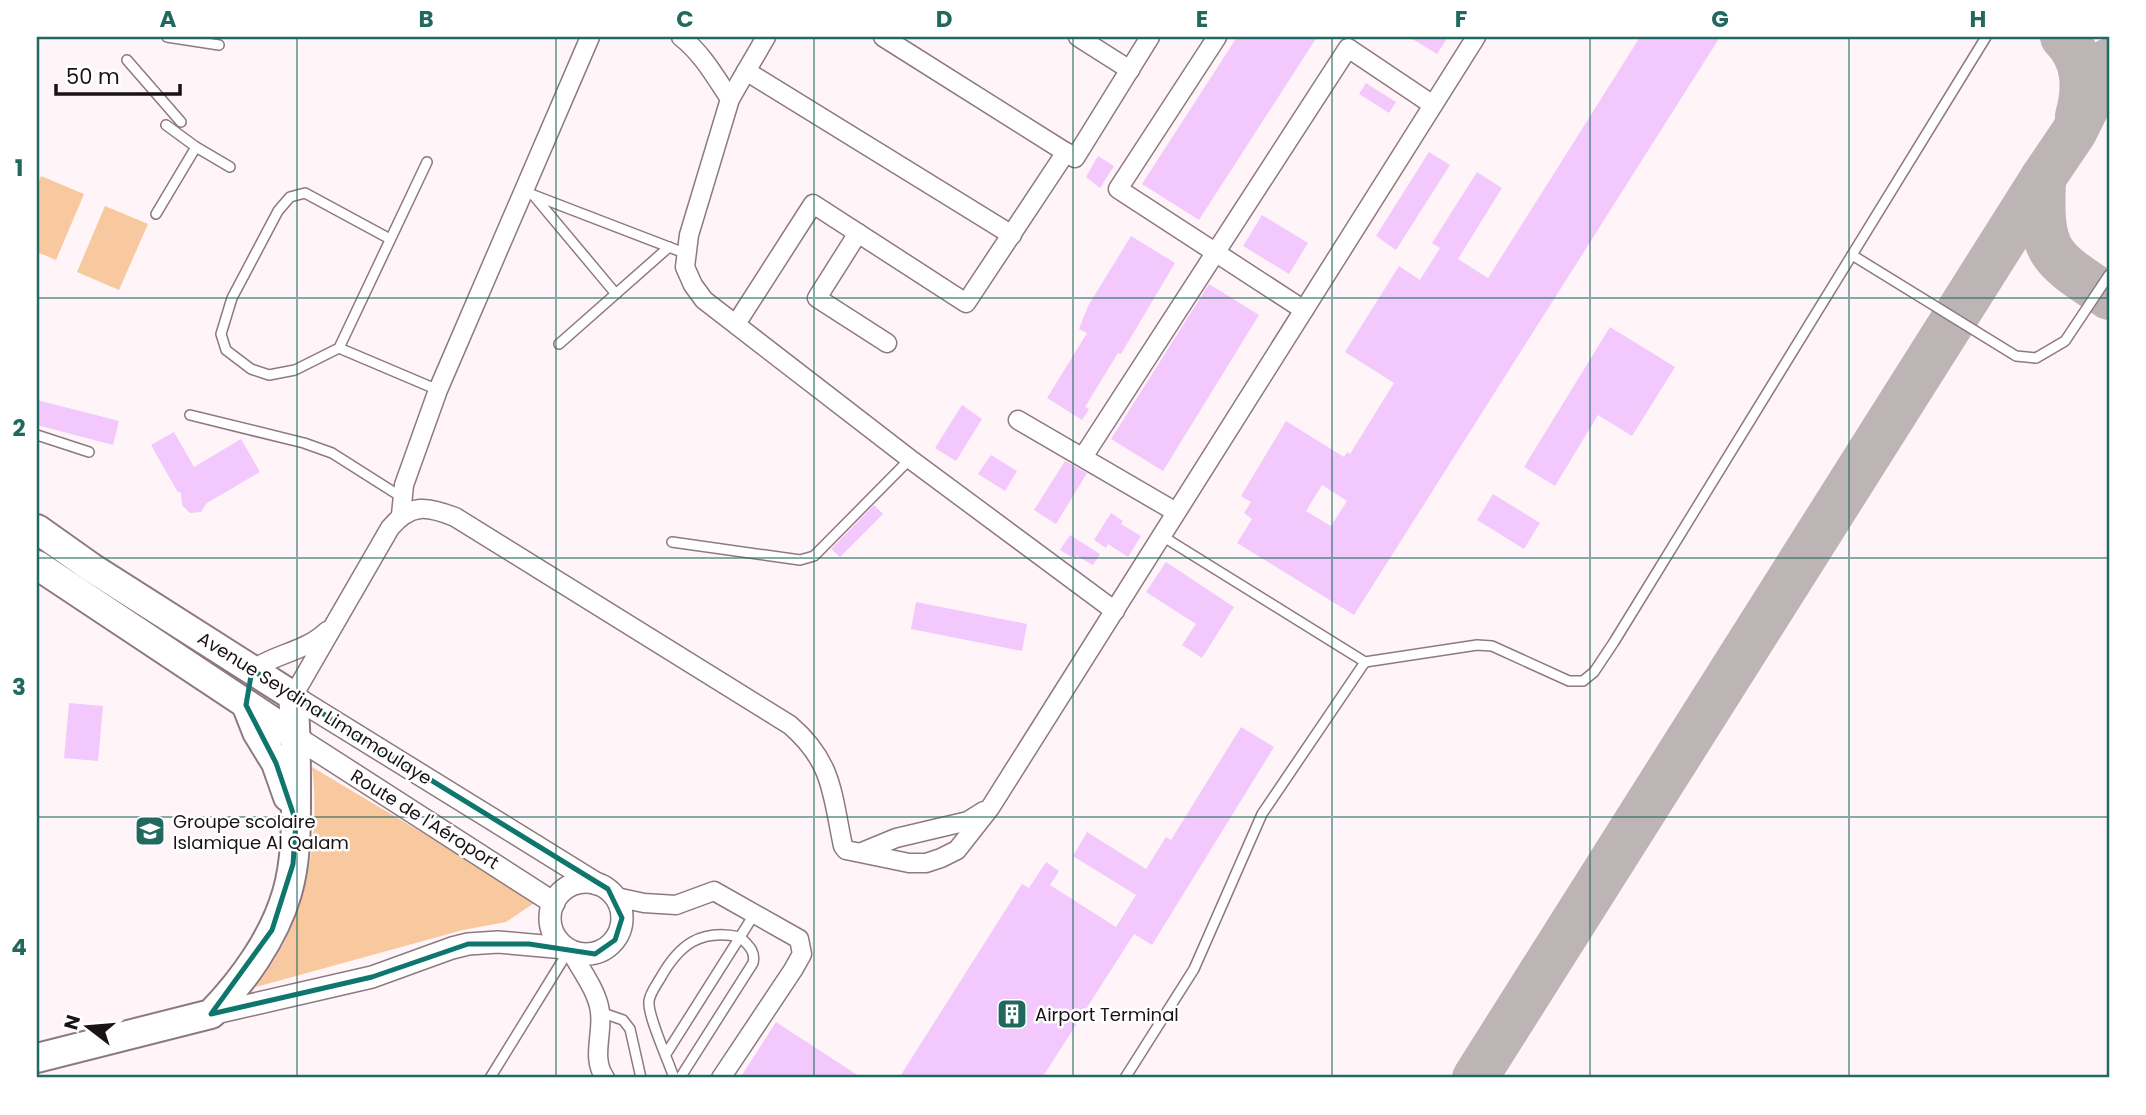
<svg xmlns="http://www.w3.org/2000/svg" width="2146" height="1115" viewBox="0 0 2146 1115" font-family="Poppins,sans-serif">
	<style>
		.green { fill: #f8c89f }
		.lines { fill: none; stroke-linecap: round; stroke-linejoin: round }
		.taxiway { stroke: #bdb4b6; stroke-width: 46 }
		.building { fill: #f2c8fd; fill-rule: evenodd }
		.service-casing { stroke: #8e7981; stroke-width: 12 }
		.minor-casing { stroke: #8e7981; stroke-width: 21 }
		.tertiary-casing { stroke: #8e7981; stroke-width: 24 }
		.trunk-casing { stroke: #8e7981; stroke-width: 32 }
		.service { stroke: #fff; stroke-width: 9 }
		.minor { stroke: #fff; stroke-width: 18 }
		.tertiary { stroke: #fff; stroke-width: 21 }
		.trunk { stroke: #fff; stroke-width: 28 }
		.marked { fill: none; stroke: #0f766e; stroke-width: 5; stroke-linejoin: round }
		.grid { fill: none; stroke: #21695f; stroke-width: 2; stroke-opacity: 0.55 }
		.labels { text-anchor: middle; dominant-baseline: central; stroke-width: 5; stroke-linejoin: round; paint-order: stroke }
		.street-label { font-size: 18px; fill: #1a1215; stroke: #fff }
		.poi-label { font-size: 18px; fill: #1a1215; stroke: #fff; text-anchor: start }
		.neatline { fill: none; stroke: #21695f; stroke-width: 2.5 }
		.grid-label { font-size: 23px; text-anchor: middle; font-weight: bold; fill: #21695f }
	</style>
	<rect width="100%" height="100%" fill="#fff5f8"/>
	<g class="green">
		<polygon points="41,176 84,194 56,260 37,252 37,186"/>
		<polygon points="105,206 148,224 119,290 77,272"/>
		<path d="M312 767 537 901 506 922 463 930 256 987C266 972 277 957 285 941 311 890 319 822 312 767Z"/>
	</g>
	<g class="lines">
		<g class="taxiway">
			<path d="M2063 37C2085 59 2086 87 2078 116"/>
			<path d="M2043 178C2040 254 2047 256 2109 297"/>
			<polyline points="1475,1078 2043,178 2074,132 2109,61"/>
		</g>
	</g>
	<g class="building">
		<polygon points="1237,37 1317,37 1199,220 1142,184"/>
		<polygon points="1409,37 1448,37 1437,54"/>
		<path d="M1640 37H1720L1354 615 1237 543 1252 519 1244 513 1251 502 1241 496 1286 421 1344 457 1347 452 1350 454 1394 383 1345 352 1399 266 1420 280 1440 248 1432 243 1477 172 1502 188 1458 259 1488 278ZM1322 485 1347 501 1331 526 1306 511Z"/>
		<polygon points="1366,83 1396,102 1389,113 1359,94"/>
		<polygon points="1429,152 1450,165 1396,250 1376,236"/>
		<polygon points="1098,156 1114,166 1100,188 1086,177"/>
		<polygon points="1262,215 1308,243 1289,274 1243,246"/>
		<polygon points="1131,236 1175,263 1121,354 1118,353 1085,407 1089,409 1082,420 1047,398 1087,333 1079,329 1088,306"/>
		<polygon points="1209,284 1259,315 1163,471 1111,439"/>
		<polygon points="1610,327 1675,367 1632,436 1598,415 1555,486 1524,467"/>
		<polygon points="37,400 119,421 113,445 37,425"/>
		<polygon points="962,405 982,419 956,461 935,448"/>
		<polygon points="174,432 194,467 241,439 260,472 207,503 201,512 190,513 182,505 181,493 177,491 151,445"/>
		<polygon points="991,455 1017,471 1005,491 978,474"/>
		<polygon points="1065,461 1087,473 1056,524 1034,510"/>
		<polygon points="1493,494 1540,523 1524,549 1477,520"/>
		<polygon points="874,505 883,514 840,557 831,549"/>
		<polygon points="1111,513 1123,521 1121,524 1141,536 1128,557 1108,544 1106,548 1094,540"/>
		<polygon points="1070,535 1100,554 1093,565 1077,556 1075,559 1060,550"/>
		<polygon points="1166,562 1234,607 1202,658 1182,645 1196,624 1146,592"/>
		<polygon points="916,602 1027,624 1022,651 911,629"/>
		<polygon points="69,703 103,706 98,761 64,758"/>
		<polygon points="1241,727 1274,747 1152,945 1134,934 1042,1078 899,1078 1022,884 1029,888 1046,862 1059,871 1050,885 1116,927 1136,895 1073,856 1087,832 1146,869 1166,837 1171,840"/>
		<polygon points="776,1022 862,1078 740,1078"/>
	</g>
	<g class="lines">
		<g class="service-casing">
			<g id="service">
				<polyline points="167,37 219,45"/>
				<polyline points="127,60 181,122"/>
				<polyline points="166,125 196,147 230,167"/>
				<polyline points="523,191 687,254"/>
				<polyline points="534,196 616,294"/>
				<polyline points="156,214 196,147"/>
				<polyline points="390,239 305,193 290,197 278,211 232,298 221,334 226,350 251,369 269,375 295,370 339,348 427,162"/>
				<polyline points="1852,255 2016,356 2036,358 2065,341 2109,275"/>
				<polyline points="559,344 669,247"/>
				<polyline points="339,348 438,390"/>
				<polyline points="190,415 304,443 332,453 403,498"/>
				<polyline points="37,435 89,452"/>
				<polyline points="1162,536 1365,662 1477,645 1492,646 1569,681 1583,681 1594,672 1614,642 1986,37"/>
				<polyline points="672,542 800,560 814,556 910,459"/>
				<polyline points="600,1012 623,1020 630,1029 641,1078"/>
				<path d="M666 1054 740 937C701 928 679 945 661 977 657 984 650 993 649 1001 647 1015 669 1062 674 1078"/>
				<polyline points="490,1078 569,950"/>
				<path d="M680 1078 753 963C756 951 748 945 740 937L755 913"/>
				<polyline points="1125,1078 1194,969 1262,814 1365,662"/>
			</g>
		</g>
		<g class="minor-casing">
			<g id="minor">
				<path d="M681 37C702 53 716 78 730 99L689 235 685 267 693 285 704 300 910 459 1115 611"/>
				<polyline points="883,37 1075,158 1150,37"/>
				<polyline points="1078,37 1130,70"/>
				<polyline points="1217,37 1118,189 1304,310"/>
				<polyline points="746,71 1012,235"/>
				<polyline points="730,99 766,37"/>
				<polyline points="858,233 817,298 887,343"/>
				<polyline points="736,324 813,204 966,303 1066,152"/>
				<polyline points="1018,420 1176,512"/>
				<polyline points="1083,457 1348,48 1433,105"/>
				<polyline points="401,515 404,485 438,390 590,37"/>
				<path d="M252 670C276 653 305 652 327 631"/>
				<path d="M293 696 390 528C411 503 427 506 455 517L790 725C833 762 832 794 843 846L846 850 909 863H926L941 858 957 850 990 808 1476 37"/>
				<polyline points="862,852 896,838 968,821 984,811"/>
				<polyline points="616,897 644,903 676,905 714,891 799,939 802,954 793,970 721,1078"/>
				<path d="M571 952C581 970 598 992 600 1012 603 1035 591 1058 605 1078"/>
			</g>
		</g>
		<g class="tertiary-casing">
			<g id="tertiary">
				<polyline points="293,696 597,884"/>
				<polyline points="296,737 554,903"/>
				<circle cx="586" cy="918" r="36"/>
				<polyline points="211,1014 372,977 452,948 468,944 498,942 565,948"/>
			</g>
		</g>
		<g class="trunk-casing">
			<g id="trunk">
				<path d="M37 529 92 568 293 696C296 727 296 757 296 787 296 822 297 859 287 893 274 938 243 981 211 1014L37 1058"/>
				<polyline points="37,565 296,737"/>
				<polyline points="246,704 257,732 276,763 288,797"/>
			</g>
		</g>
		<use href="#service" class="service"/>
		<use href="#minor" class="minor"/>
		<use href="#tertiary" class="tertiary"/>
		<use href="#trunk" class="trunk"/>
	</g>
	<path class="marked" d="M252 670 608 889 622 918 615 940 595 954 529 944H468L372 977 211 1014 272 930 293 864 296 822 276 763 246 705Z"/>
	<path class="grid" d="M297 37V1078M556 37V1078M814 37V1078M1073 37V1078M1332 37V1078M1590 37V1078M1849 37V1078M37 298H2109M37 558H2109M37 817H2109"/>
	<defs>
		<g id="school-square" transform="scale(1.575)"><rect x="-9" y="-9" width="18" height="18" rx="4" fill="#21695f" stroke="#fff"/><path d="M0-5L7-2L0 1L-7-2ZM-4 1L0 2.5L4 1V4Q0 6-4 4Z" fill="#fff"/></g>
		<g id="building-square" transform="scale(1.575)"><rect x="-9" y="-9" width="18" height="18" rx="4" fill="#21695f" stroke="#fff"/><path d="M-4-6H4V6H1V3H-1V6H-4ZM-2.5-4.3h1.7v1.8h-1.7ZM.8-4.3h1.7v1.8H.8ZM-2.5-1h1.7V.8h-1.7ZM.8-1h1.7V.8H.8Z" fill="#fff"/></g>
	</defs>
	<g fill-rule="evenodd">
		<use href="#school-square" x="150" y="831"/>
		<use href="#building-square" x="1012" y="1014"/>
	</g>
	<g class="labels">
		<g class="street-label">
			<text transform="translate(315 708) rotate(32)">Avenue Seydina Limamoulaye</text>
			<text transform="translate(425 819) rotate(32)">Route de l'Aéroport</text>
		</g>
		<g class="poi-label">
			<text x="173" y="821">Groupe scolaire<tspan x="173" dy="21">Islamique Al Qalam</tspan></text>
			<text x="1035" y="1014">Airport Terminal</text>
		</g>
	</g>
	<rect width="2146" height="1115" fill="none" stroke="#ffffff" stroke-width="77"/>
	<g transform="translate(88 1027) rotate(286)" stroke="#ffffff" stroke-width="5" paint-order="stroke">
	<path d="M0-5L12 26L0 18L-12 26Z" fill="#1a1215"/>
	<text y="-10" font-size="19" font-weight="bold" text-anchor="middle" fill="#1a1215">N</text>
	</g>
	<path d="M56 84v10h124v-10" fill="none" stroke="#1a1215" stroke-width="3.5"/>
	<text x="66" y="84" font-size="21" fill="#1a1215" stroke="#ffffff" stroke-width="5" paint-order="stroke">50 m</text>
	<rect x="38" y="38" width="2070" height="1038" class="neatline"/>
	<g class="grid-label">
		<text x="168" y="27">A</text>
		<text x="426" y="27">B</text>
		<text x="685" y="27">C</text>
		<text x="944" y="27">D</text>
		<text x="1202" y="27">E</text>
		<text x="1461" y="27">F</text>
		<text x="1720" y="27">G</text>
		<text x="1978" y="27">H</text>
		<text x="19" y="176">1</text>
		<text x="19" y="436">2</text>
		<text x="19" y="695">3</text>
		<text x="19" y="955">4</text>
	</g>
</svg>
